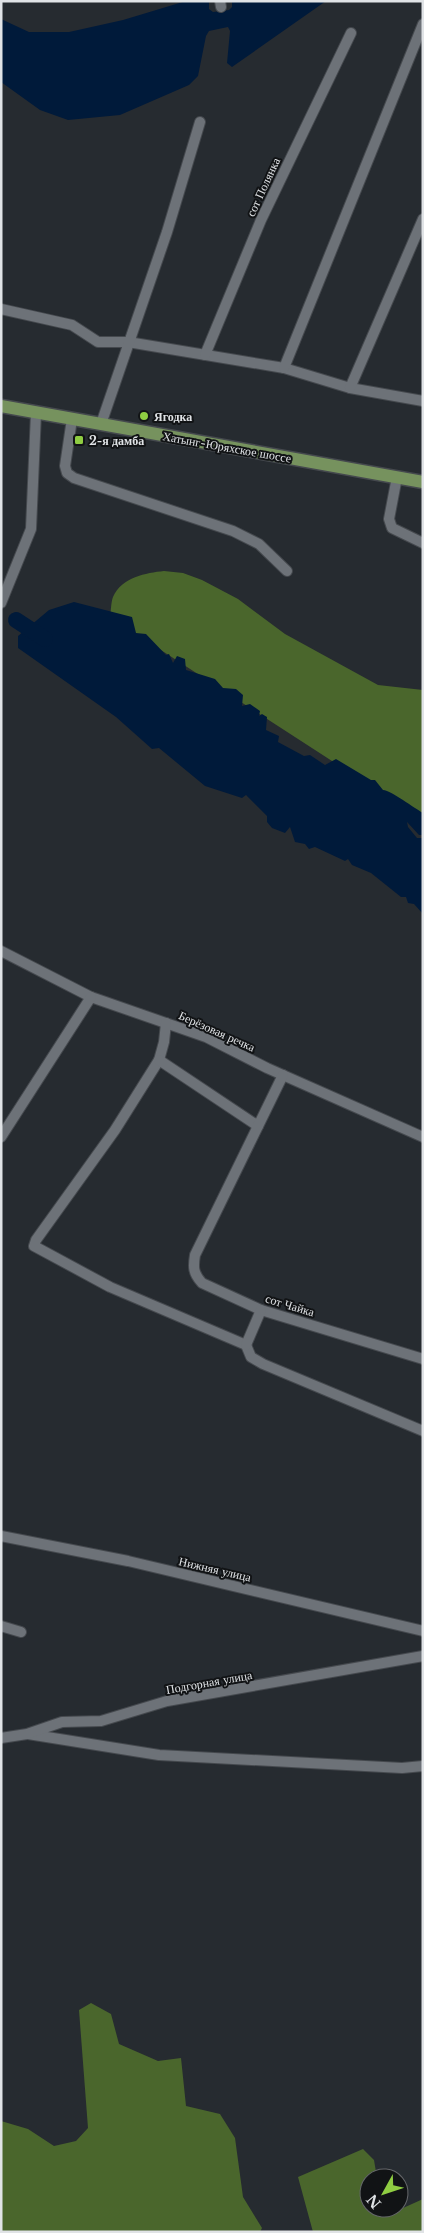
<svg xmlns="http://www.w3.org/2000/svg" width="424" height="2233" viewBox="0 0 424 2233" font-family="'Libre Baskerville',serif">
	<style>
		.forest { fill: #4a662c }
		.water { fill: #001a3a }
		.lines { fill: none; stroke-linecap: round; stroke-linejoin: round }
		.river { stroke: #001a3a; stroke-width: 16 }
		.minor-casing { stroke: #45494e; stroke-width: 12 }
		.major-casing { stroke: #45494e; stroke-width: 15 }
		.minor { stroke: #6d7278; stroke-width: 10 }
		.major { stroke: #76925e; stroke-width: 12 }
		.poi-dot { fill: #8fcd42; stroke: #111315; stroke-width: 2 }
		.labels { text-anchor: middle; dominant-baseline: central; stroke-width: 4; stroke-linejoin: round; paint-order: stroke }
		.street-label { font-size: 12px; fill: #e0e3e6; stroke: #111315 }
		.poi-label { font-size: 12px; font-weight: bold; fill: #e0e3e6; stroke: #111315; text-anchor: start }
	</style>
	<rect width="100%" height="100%" fill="#262b30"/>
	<g class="forest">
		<path d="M164 571 183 573 202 580 238 599 285 634 378 685 423 690V820L110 617C111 611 111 602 113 597 122 577 146 573 164 571Z"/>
		<polygon points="91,2003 111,2014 119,2044 158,2061 181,2058 186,2106 220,2114 235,2138 243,2197 262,2228 260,2232 1,2232 1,2121 28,2129 54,2146 76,2141 88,2128 79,2010"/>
		<polygon points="363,2149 374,2160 377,2178 369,2178 369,2208 385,2208 392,2213 423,2199 423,2232 313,2232 298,2177"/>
	</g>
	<g class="water">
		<polygon points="186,1 209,1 209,9 213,12 229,10 232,7 232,1 326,1 232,67 227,63 230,31 228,27 209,31 206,36 198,76 189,85 120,115 68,120 40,110 1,82 1,19 29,32 69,32 123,20"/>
		<path d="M74 602 132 617 136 633 146 634 166 655 169 654 173 663 177 656 185 659 186 670 215 679 223 688 236 689 243 695 242 706 250 704 260 711 259 716 262 714 267 717 266 730 279 736 278 742 304 756 310 755 325 765 336 759 371 780H375L383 790C392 791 414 808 423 813V835H419L407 822 408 827 417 838H423V914L414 904 408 903 406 897H401L371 873 352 865 348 859 345 861 315 847 309 849 305 844 295 842 290 827 285 833 272 828 267 822V816L246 795 242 798 205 786 159 748 152 749 116 717 18 648V636L49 610Z"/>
	</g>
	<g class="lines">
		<polyline class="river" points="16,620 45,639"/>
		<g class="minor-casing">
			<g id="minor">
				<polyline points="220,1 221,7"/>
				<polyline points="1,309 72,325 98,342 128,342 284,368 350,388 423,401"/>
				<polyline points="205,355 261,220 351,33"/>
				<polyline points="284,368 423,24"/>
				<polyline points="350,388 423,219"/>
				<polyline points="72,419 65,466 67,473 74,478 233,531 259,544 287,571"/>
				<polyline points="101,424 167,232 200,122"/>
				<polyline points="397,477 389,519 392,528 423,543"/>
				<polyline points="1,603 31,529 36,413"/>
				<polyline points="1,951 91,997 206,1037 267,1068 423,1137"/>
				<polyline points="166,1023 164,1042 159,1060 115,1130 36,1240 34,1246 110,1287 246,1345 251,1357 263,1364 423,1431"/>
				<polyline points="159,1060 258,1126"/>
				<path d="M283 1075 195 1255C193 1267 193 1273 202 1283L261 1310 423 1359"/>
				<polyline points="1,1137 91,997"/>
				<polyline points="246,1345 261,1310"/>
				<polyline points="1,1536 128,1561 423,1631"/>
				<polyline points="1,1626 21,1632"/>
				<polyline points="28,1734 159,1755 402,1768 423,1766"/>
				<polyline points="1,1738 27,1734 62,1722 101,1721 167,1701 423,1656"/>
			</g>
		</g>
		<g class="major-casing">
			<polyline id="major" points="1,406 423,482"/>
		</g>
		<use href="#minor" class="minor"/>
		<use href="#major" class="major"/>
	</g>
	<g class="poi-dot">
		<circle cx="144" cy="416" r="5"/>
		<rect x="74" y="435" width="10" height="10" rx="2.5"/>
	</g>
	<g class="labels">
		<g class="street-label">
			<text transform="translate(263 187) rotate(-65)">сот Полянка</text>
			<text transform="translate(227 447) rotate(10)">Хатынг-Юряхское шоссе</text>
			<text transform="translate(217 1031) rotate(24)">Берёзовая речка</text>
			<text transform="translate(290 1305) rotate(17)">сот Чайка</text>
			<text transform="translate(215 1569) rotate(13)">Нижняя улица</text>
			<text transform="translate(209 1682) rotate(-10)">Подгорная улица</text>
		</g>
		<g class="poi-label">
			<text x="154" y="416">Ягодка</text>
			<text x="89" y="440">2-я дамба</text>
		</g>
	</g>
	<rect width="424" height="2233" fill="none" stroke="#e0e3e6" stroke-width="5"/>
	<g transform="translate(384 2193) rotate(230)"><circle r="24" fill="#111315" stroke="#646669"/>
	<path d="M0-4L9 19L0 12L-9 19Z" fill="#8fcd42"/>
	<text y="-8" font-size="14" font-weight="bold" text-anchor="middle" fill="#e0e3e6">N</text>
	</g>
</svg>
